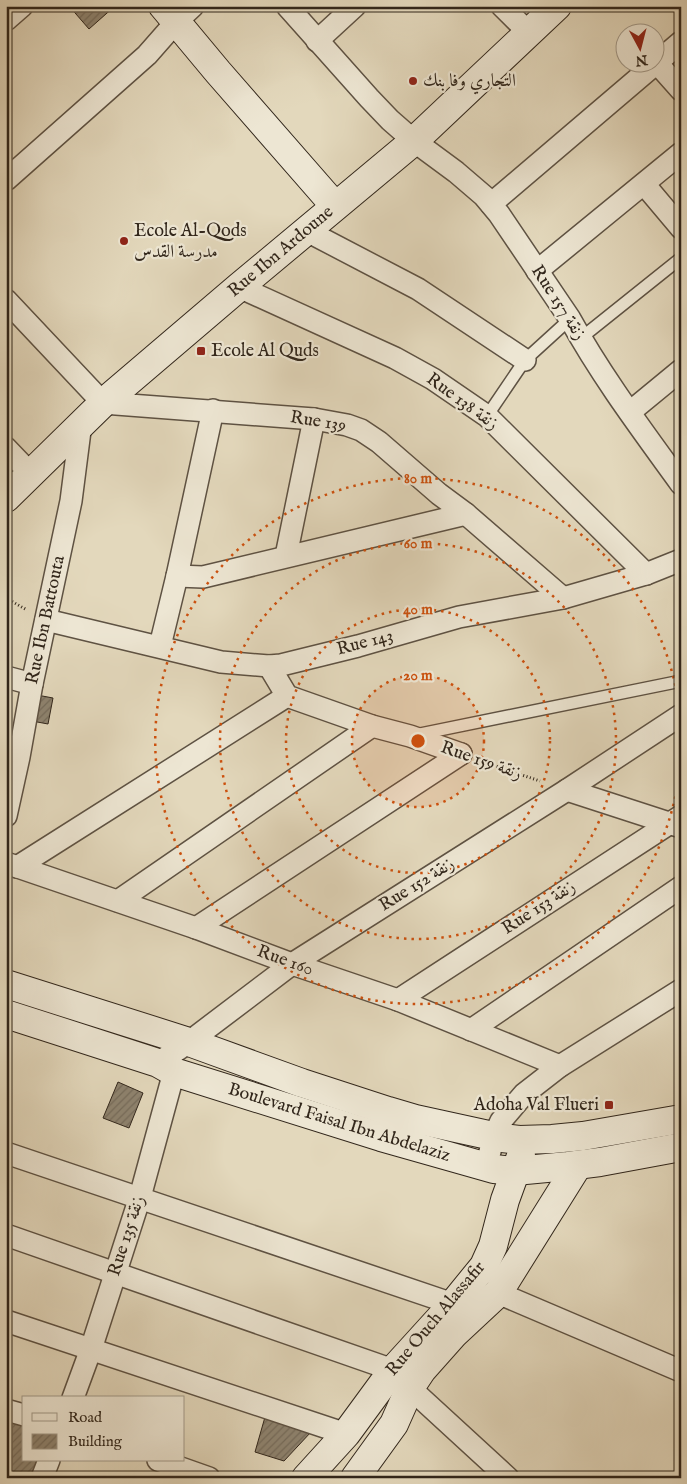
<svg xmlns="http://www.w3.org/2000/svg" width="687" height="1484" viewBox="0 0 687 1484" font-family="'IM FELL English',Amiri,serif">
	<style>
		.building { fill: url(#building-hatch); stroke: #31261b }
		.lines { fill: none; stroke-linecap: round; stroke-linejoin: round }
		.lane-casing { stroke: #5e5243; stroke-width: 14 }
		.street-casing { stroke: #5e5243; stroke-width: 24 }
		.secondary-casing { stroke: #31261b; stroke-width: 30 }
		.path { stroke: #31261b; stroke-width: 3; stroke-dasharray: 1 2.5; stroke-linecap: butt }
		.lane { stroke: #ede6d3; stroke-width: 11 }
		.street { stroke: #ede6d3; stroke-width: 21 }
		.secondary { stroke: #ede6d3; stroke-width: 28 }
		.ring { fill: none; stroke: #cd510e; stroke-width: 2.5; stroke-dasharray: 2.5 5 }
		.poi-dot { fill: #8f2418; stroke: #ede6d3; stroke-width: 2 }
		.labels { text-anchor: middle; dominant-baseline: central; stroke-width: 4.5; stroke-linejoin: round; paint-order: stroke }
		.poi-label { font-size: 18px; fill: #31261b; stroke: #ede6d3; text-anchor: start }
		.street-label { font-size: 18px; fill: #31261b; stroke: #ede6d3 }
		.centre { fill: #cd510e; stroke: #ede6d3; stroke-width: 2.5 }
		.ring-label { font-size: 15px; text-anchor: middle; font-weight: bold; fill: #cd510e; stroke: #ede6d3; stroke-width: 4.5; stroke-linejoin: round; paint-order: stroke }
	</style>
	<defs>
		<pattern id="building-hatch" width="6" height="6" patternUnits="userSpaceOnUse" patternTransform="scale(1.25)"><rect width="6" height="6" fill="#8e836f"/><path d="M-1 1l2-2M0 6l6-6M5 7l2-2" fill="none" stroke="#756b5a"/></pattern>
	</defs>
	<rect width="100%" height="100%" fill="#e3d8bc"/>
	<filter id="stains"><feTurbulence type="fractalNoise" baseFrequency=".004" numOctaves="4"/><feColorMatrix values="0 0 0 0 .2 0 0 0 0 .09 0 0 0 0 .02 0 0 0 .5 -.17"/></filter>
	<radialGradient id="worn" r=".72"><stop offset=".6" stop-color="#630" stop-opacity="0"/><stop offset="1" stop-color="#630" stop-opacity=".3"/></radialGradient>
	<g class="building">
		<polygon points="69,6 115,6 89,29"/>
		<polygon points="37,695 53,698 48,724 32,721"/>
		<polygon points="118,1082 143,1093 129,1128 103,1118"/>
		<polygon points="265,1417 311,1432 284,1461 255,1452"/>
		<polygon points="6,1421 24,1426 24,1460 37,1460 31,1478 6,1478"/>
	</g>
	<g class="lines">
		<g class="lane-casing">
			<g id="lane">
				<polyline points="581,338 681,258"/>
				<polyline points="487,416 525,360 570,319"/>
				<polyline points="415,735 681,681"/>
			</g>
		</g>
		<g class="street-casing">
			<g id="street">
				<path d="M287 6 369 98 390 120 414 141 456 172 484 196 499 214 570 319C602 377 642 430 681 484"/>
				<polyline points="502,6 529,33"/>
				<polyline points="6,20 22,6"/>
				<polyline points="317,41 355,6"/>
				<polyline points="657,63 681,90"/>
				<polyline points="6,180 147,55 176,22 193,6"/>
				<polyline points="644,184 681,228"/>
				<polyline points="491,204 681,42"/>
				<polyline points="307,231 418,289 525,360"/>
				<polyline points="537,271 681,153"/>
				<polyline points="239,287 395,358 433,379 487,416 646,574"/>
				<polyline points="6,300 103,403 314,419 347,425 361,430 379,442 439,494 466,514 563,598"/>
				<polyline points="630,412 681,370"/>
				<polyline points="6,448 30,473"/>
				<polyline points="286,556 314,419"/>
				<polyline points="177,576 203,577 466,514"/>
				<polyline points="46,620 221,662 269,666 281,665 358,646 459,617 563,598 646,574 681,560"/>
				<polyline points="160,646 177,576 213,410"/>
				<polyline points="269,666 287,696 372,726 410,736 461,754"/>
				<polyline points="6,677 32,684"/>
				<polyline points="567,790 678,826"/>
				<polyline points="6,816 19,757 32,684 71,501 81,423"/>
				<polyline points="6,863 196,928 292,964 398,1000 560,1066"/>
				<polyline points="17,867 287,696"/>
				<polyline points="118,901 372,726"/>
				<polyline points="196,928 461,754"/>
				<polyline points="398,1000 681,816"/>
				<polyline points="471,1030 681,887"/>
				<polyline points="158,1063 189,1042 292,964 567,790 681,715"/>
				<polyline points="6,1153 453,1304"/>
				<polyline points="486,1167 494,1136 501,1121 524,1094 560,1066 681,990"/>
				<polyline points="6,1235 393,1370"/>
				<polyline points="498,1293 681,1371"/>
				<polyline points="6,1321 346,1434"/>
				<polyline points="410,1388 508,1478"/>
				<polyline points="73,1398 91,1349 140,1197 174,1072"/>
				<polyline points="6,1410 24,1415"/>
				<polyline points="158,1460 209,1478"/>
				<polyline points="42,1478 49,1460"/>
			</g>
		</g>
		<g class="secondary-casing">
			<g id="secondary">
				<polyline points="163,6 218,72 335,206"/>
				<polyline points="6,498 103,403 239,287 414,141 557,6"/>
				<polyline points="6,984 189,1042 302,1083 388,1111 415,1119 502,1138 519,1140 552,1139 583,1136 681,1119"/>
				<polyline points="6,1014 158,1063 174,1072 381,1137 494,1169 515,1171 568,1166 600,1162 681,1147"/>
				<polyline points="306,1478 346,1434 393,1370 453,1304 484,1266 493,1246 505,1200 521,1156"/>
				<polyline points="355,1478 394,1424 410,1388 422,1370 454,1334 498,1293 578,1165"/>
			</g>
		</g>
		<g class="path">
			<polyline points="6,598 27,610"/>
			<polyline points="480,761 540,781"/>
		</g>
		<use href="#lane" class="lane"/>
		<use href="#street" class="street"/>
		<use href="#secondary" class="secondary"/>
	</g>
	<circle cx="418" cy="741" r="66" fill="#cd510e" fill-opacity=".12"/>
	<g class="ring">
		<circle cx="418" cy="741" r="66"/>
		<circle cx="418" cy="741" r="132"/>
		<circle cx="418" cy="741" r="198"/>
		<path d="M681 752A263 263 0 1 1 681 730"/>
	</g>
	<g class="poi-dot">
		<circle cx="413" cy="81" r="5"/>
		<circle cx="124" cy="241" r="5"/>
		<rect x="196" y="346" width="10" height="10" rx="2.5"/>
		<rect x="604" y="1100" width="10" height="10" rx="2.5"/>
	</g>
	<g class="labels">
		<g class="poi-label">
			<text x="423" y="81">التجاري وفا بنك</text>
			<text x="134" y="231">Ecole Al-Qods<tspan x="134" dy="21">مدرسة القدس</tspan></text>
			<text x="211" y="351">Ecole Al Quds</text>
			<text x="599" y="1105" text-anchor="end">Adoha Val Flueri</text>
		</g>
		<g class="street-label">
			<text transform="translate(281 252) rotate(-40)">Rue Ibn Ardoune</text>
			<text transform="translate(558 303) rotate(57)">Rue 157 زنقة</text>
			<text transform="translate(462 402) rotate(36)">Rue 138 زنقة</text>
			<text transform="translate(318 422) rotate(9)">Rue 139</text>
			<text transform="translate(46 620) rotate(-78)">Rue Ibn Battouta</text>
			<text transform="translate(365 643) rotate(-15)">Rue 143</text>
			<text transform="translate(481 761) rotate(19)">Rue 159 زنقة</text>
			<text transform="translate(417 885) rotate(-32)">Rue 152 زنقة</text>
			<text transform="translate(539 908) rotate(-33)">Rue 153 زنقة</text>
			<text transform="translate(285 961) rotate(20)">Rue 160</text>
			<text transform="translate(339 1123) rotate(17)">Boulevard Faisal Ibn Abdelaziz</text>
			<text transform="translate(127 1236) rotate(-72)">Rue 135 زنقة</text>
			<text transform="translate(436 1319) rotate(-50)">Rue Ouch Alassafir</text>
		</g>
	</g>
	<circle cx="418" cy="741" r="8" class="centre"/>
	<g class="ring-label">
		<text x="418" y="483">80 m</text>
		<text x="418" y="548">60 m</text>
		<text x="418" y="614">40 m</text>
		<text x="418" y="680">20 m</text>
	</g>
	<rect width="687" height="1484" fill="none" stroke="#e3d8bc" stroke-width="25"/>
	<rect x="8" y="8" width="672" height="1469" fill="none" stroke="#31261b" stroke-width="2.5"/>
	<rect x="12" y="12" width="662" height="1459" fill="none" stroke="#31261b"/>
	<rect x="22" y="1396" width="162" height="65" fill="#ede6d3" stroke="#a29989"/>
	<rect x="32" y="1413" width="25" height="8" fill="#ede6d3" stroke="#a29989"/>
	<text x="68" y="1422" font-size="15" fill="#31261b">Road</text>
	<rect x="32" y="1434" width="25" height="15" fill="url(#building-hatch)" stroke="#a29989"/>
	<text x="68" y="1446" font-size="15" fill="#31261b">Building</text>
	<g transform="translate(640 48) rotate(173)"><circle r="24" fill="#ede6d3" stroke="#a29989"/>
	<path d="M0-4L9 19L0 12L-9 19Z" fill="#8f2418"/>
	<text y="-8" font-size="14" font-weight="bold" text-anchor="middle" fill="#31261b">N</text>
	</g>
	<rect width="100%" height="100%" filter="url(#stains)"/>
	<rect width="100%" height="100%" fill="url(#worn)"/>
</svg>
